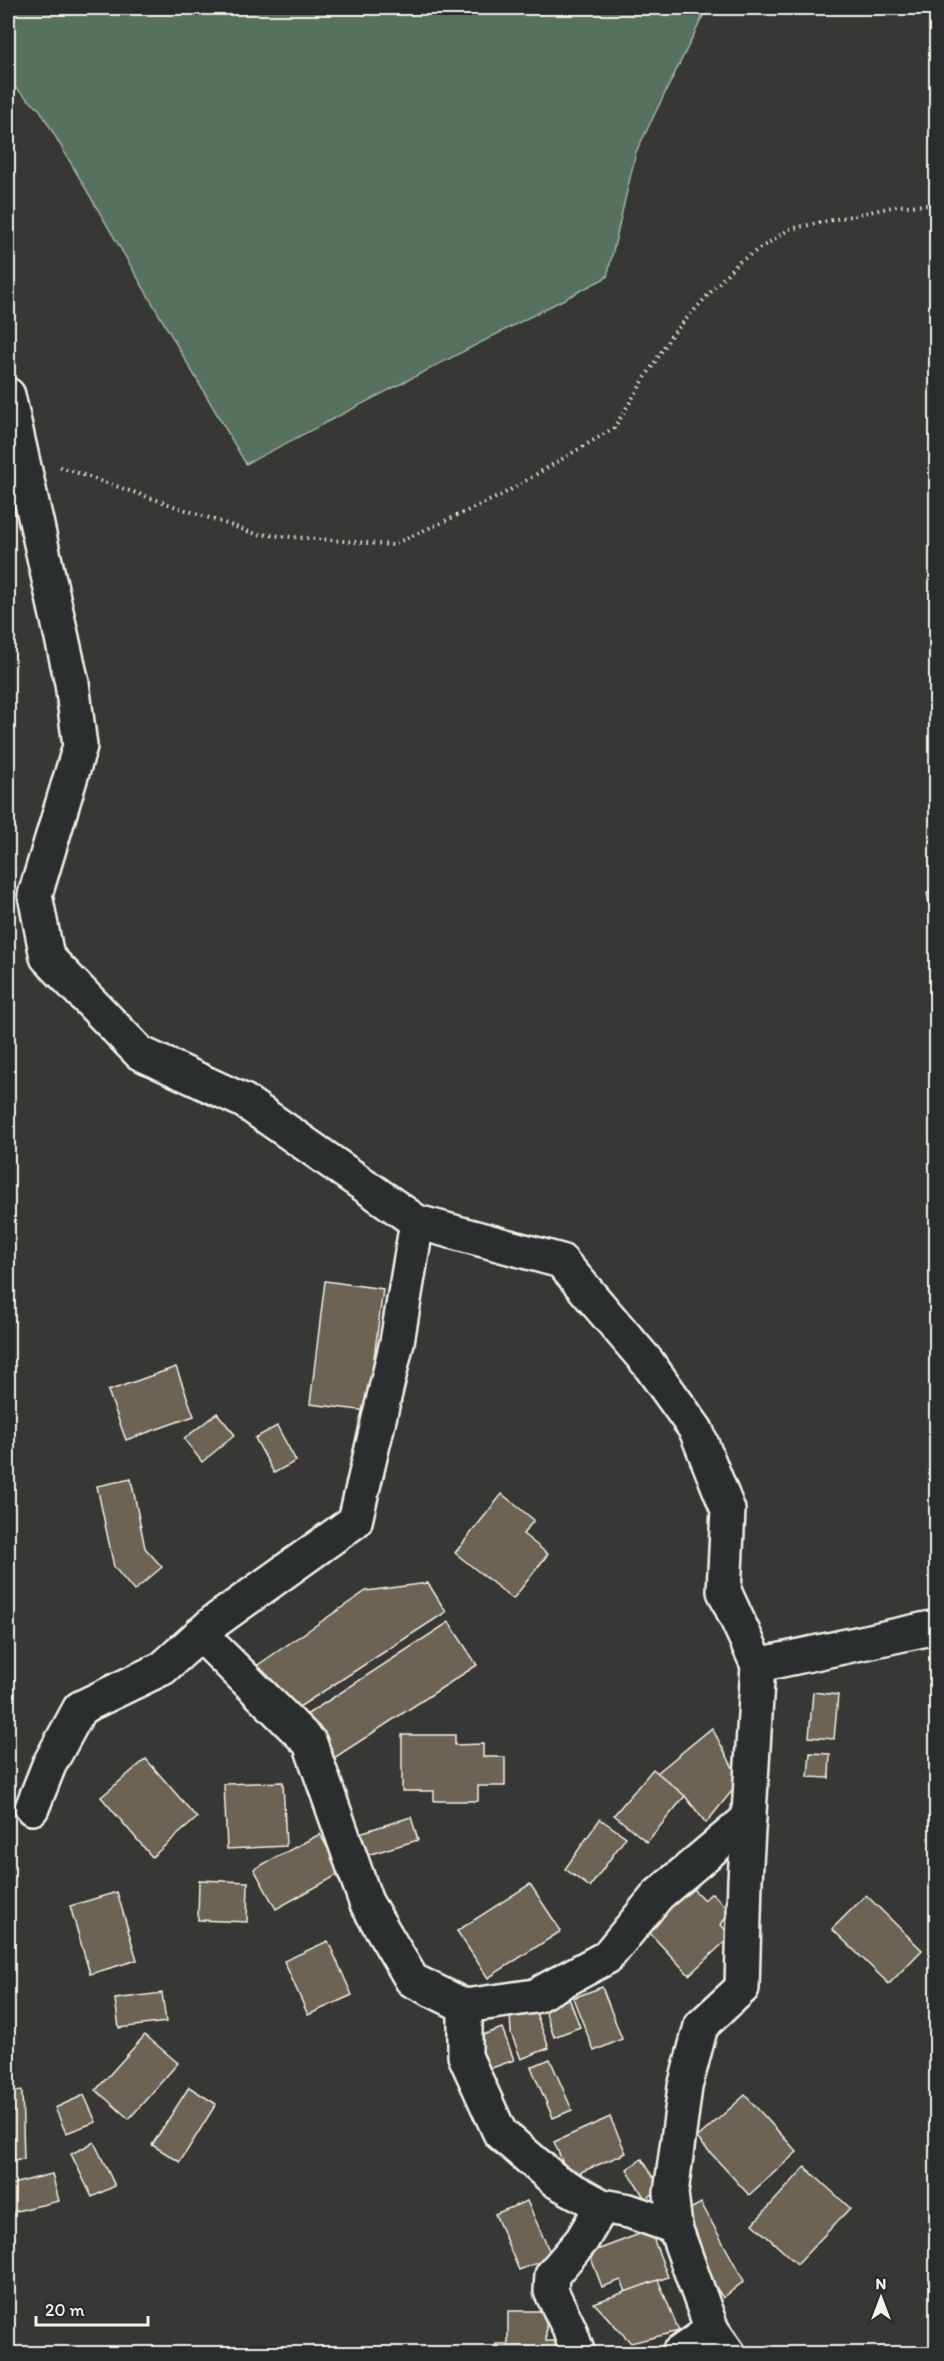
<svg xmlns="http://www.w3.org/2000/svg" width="944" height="2361" viewBox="0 0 944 2361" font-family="Itim,sans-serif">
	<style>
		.green { fill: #56715f; stroke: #a5b1a4; stroke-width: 1.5 }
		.building { fill: #6c6454; stroke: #f4f1e8; stroke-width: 1.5 }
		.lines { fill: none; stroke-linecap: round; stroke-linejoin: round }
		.street-casing { stroke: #f4f1e8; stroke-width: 38 }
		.path { stroke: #f4f1e8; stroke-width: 4; stroke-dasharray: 1.5 4.5; stroke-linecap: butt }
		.street { stroke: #2a2d2e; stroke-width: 33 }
	</style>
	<rect width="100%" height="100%" fill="#373836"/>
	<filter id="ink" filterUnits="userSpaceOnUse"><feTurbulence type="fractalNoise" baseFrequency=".0167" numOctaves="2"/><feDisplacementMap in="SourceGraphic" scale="12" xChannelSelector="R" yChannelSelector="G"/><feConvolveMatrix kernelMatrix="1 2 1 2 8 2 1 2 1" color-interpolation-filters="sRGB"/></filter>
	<g filter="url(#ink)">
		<polygon class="green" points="8,8 707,8 636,152 607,277 246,464 40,110 8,81"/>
		<g class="building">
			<polygon points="936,891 936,937 927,893"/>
			<polygon points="325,1281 383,1289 367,1411 310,1404"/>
			<polygon points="176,1367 194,1416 126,1440 108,1391"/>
			<polygon points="217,1413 235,1435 202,1462 184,1439"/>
			<polygon points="277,1426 296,1461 274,1473 255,1438"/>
			<polygon points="131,1479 145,1548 162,1567 134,1591 114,1567 97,1486"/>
			<polygon points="502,1494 534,1520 523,1534 548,1554 513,1599 455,1553"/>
			<polygon points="428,1583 446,1612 293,1711 249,1671 366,1591"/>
			<polygon points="449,1622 477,1665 328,1762 300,1719"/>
			<polygon points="813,1692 838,1695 834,1739 809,1737"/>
			<polygon points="712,1728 740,1781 706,1823 685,1796 657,1773"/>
			<polygon points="402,1735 455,1735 455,1745 483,1744 483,1757 505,1757 505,1786 478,1786 478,1801 434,1801 434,1791 402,1791"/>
			<polygon points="810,1753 830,1754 829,1778 808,1777"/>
			<polygon points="146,1759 197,1818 152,1857 101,1797"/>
			<polygon points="653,1769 685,1796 647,1842 614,1815"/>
			<polygon points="283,1782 286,1846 227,1849 224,1784"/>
			<polygon points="411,1817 418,1840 357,1858 350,1836"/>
			<polygon points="600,1819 626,1837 590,1887 565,1869"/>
			<polygon points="320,1834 341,1873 276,1909 254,1869"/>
			<polygon points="199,1880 248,1882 247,1922 198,1920"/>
			<polygon points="530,1884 561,1931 488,1978 457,1931"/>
			<polygon points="689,1885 704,1900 712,1893 730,1911 721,1925 731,1936 689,1975 644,1927"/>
			<polygon points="117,1892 137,1960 90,1974 70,1906"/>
			<polygon points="866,1895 922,1950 889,1984 832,1929"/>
			<polygon points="328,1941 352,1995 308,2015 284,1961"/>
			<polygon points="602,1987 622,2039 594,2051 573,1998"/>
			<polygon points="162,1993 166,2022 119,2028 115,1999"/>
			<polygon points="569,1998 580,2027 554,2037 544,2008"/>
			<polygon points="533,2005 549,2048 521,2059 511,2033 510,2014"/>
			<polygon points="502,2028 514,2060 489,2069 477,2037"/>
			<polygon points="145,2035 178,2063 129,2119 96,2090"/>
			<polygon points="550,2059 572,2110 553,2118 531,2067"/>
			<polygon points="189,2087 216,2104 180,2162 152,2145"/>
			<polygon points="22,2091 24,2159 8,2160 8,2092"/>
			<polygon points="84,2095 96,2122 66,2133 55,2108"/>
			<polygon points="745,2095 797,2152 749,2195 697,2138"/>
			<polygon points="610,2117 626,2153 569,2177 554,2142"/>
			<polygon points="94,2142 115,2186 92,2197 71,2154"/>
			<polygon points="642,2159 661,2189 645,2199 627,2169"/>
			<polygon points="805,2167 850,2208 797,2264 753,2224"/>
			<polygon points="52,2174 59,2201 8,2213 8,2185"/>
			<polygon points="527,2201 552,2257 519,2270 495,2214"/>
			<polygon points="701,2203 744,2281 723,2298 696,2257 683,2213"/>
			<polygon points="650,2230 668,2277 626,2292 621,2280 602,2287 589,2253"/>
			<polygon points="658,2280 679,2331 631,2343 594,2303"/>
			<polygon points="508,2311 546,2311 546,2341 558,2341 558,2354 496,2354 496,2344 508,2344"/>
		</g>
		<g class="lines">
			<g class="street-casing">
				<g id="street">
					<polyline points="8,395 72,683 80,746 35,895 47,957 140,1053 244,1101 417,1222 561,1261 648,1363 696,1430 728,1510 724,1591 758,1665 745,1880 742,1988 701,2026 685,2087 671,2193 675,2227 712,2330 729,2354"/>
					<polyline points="200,1634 310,1743 366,1902 412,1980 465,2006 465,2056 500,2133 556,2181 602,2206 629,2211 675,2227"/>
					<polyline points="758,1665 936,1627"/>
					<polyline points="32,1808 49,1765 80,1708 163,1668 214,1622 355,1521 397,1342 417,1222"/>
					<polyline points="465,2006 535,1996 607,1957 658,1895 749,1818"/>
					<polyline points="578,2354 569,2328 551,2291 552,2275 582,2240 602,2206"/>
					<polyline points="678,2354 712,2330"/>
				</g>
			</g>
			<polyline class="path" points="60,467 256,534 392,545 500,496 614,428 671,336 736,264 790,229 897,206 936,205"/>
			<use href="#street" class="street"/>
		</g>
	</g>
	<rect width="944" height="2361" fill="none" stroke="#2a2d2e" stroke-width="30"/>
	<rect x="15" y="15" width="914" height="2331" fill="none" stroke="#f4f1e8" stroke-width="2" filter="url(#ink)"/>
	<g transform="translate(881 2298)" stroke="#2a2d2e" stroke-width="4.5" paint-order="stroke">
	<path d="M0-4.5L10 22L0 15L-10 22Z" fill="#f4f1e8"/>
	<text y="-9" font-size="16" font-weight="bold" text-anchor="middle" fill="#f4f1e8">N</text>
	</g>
	<path d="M36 2316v9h112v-9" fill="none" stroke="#f4f1e8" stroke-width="3"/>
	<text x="45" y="2316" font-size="18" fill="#f4f1e8" stroke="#2a2d2e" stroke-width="4.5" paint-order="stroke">20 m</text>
</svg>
